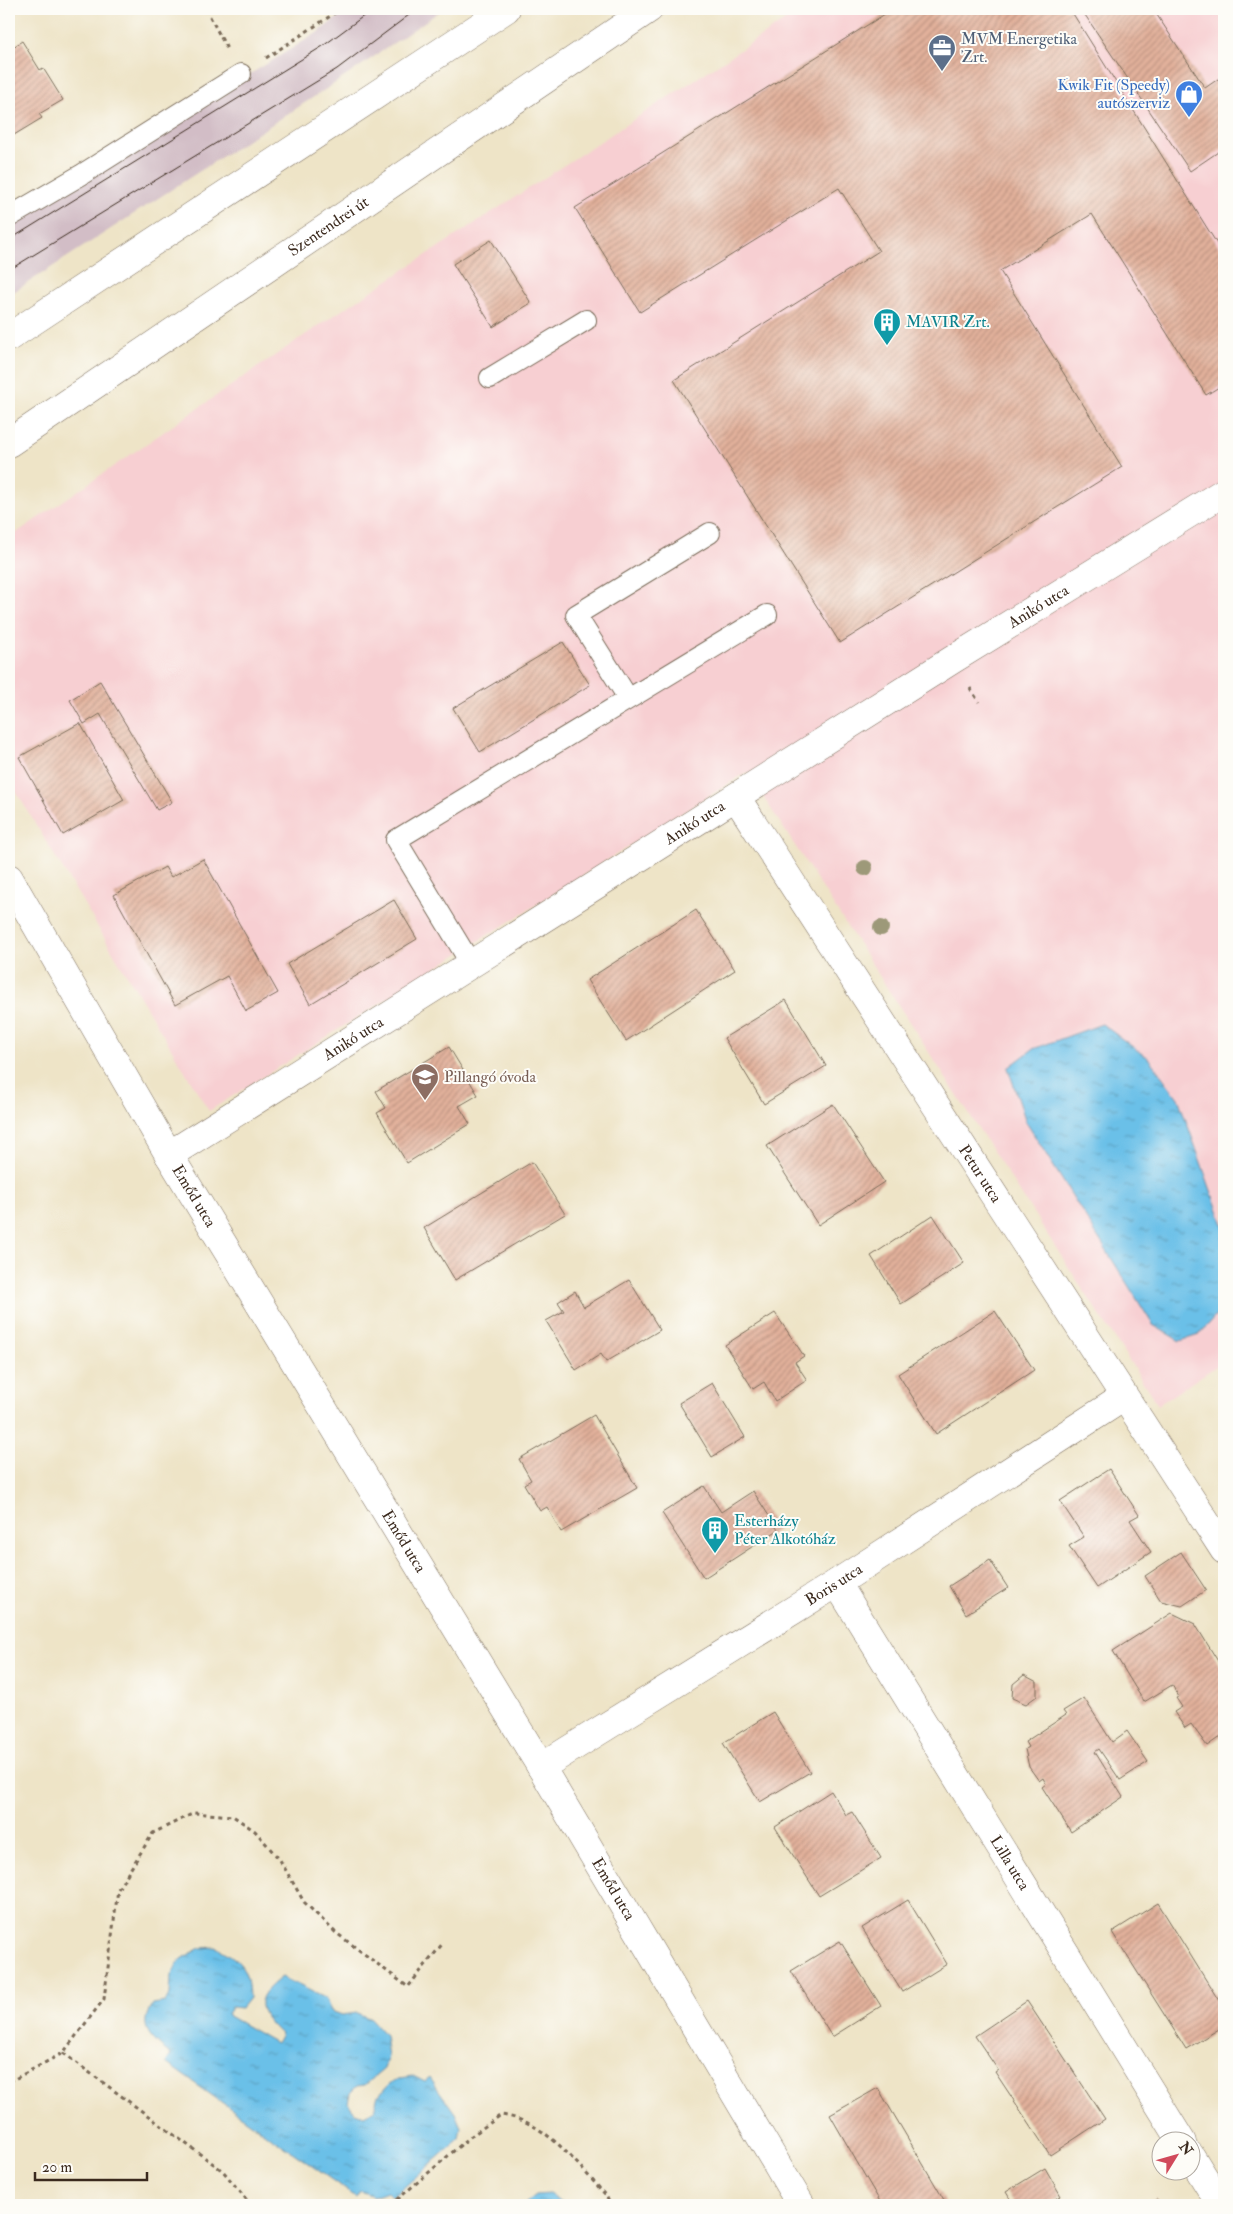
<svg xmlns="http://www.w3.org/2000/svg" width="1233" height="2214" viewBox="0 0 1233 2214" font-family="'IM FELL Double Pica',serif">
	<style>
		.built { fill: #f7cfd2 }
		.railway { fill: #d2bdc6 }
		.water { fill: url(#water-ripples); stroke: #537583 }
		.building { fill: url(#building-hatch) }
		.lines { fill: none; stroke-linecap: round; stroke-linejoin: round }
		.lane-casing { stroke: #7a6b59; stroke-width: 22 }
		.street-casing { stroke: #7a6b59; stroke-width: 29 }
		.primary-casing { stroke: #7a6b59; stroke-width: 29 }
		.path { stroke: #7a6b59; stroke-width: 3; stroke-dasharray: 4 4; stroke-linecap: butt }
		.lane { stroke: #fff; stroke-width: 20 }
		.street { stroke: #fff; stroke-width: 28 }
		.primary { stroke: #fff; stroke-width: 28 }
		.tram { stroke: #3b2a1e; stroke-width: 1 }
		.tree { fill: #9d9979 }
		.labels { text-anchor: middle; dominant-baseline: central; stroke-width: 4; stroke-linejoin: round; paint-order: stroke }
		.service-label { font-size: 16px; fill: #4e5e75; stroke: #fdfcf7; text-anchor: start }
		.shop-label { font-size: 16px; fill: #366cbe; stroke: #fdfcf7; text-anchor: end }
		.street-label { font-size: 16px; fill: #3b2a1e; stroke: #fdfcf7 }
		.culture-label { font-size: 16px; fill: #0d838f; stroke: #fdfcf7; text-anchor: start }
		.education-label { font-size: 16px; fill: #785e54; stroke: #fdfcf7; text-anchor: start }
	</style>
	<defs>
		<pattern id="water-ripples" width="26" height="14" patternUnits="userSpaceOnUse" patternTransform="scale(1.25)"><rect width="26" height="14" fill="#6bc0e8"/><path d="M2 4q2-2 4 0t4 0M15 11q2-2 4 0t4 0" fill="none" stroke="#599cbb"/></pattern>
		<pattern id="building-hatch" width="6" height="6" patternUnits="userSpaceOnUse" patternTransform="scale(1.25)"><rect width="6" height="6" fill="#e2b19b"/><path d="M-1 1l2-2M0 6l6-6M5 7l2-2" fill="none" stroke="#b8907e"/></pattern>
	</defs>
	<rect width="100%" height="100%" fill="#fdfcf7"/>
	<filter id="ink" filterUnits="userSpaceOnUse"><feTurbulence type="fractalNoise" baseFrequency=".02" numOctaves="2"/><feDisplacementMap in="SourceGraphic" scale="10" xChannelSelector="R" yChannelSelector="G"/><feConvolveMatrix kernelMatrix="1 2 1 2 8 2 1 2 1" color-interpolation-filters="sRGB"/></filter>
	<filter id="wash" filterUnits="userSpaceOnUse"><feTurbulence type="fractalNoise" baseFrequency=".0096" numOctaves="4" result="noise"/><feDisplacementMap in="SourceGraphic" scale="20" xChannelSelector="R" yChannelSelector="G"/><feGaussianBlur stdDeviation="1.12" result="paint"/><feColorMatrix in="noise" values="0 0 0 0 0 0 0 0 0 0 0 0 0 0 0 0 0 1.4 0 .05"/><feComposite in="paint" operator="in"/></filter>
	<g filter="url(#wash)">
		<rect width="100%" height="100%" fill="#eee4c7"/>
		<polygon class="built" points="803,9 1215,9 1224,22 1224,1361 1158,1405 747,772 209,1111 9,780 9,538 324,322"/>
		<polygon class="railway" points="349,9 443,9 346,76 9,295 9,222 317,33"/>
		<g class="water">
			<polygon points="1102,1024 1149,1059 1178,1098 1224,1227 1224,1303 1221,1310 1199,1335 1180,1341 1153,1325 1026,1122 1008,1068 1033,1049"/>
			<path d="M216 1947C242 1961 248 1968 249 1998L241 2008 231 2007 227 2015 276 2043 281 2034C256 2010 252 1999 282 1977L325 1998 331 2011 342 2015 357 2013 371 2019 385 2035 388 2057 384 2069 365 2085 357 2086 350 2093 348 2103 355 2112 364 2115 375 2109 377 2097 389 2084 401 2078 413 2076 425 2082 430 2078 455 2113 461 2127 459 2139 393 2197 387 2191 373 2196 360 2191 356 2197 166 2063 171 2055C152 2039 136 2028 153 2004L165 2002 170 1994 171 1975 181 1959 200 1948Z"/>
			<polygon points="549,2194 567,2205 523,2205 536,2195"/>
		</g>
		<g id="blocks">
			<g class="building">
				<polygon points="893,9 1070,9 1224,255 1224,384 1206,395 1092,214 1000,271 1122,467 840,643 674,380 879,251 839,188 640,312 575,208"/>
				<polygon points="1081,9 1153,9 1205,88 1224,75 1224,148 1190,171"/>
				<polygon points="22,41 40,70 43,68 63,100 39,114 42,118 9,138 9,50"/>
				<polygon points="491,240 531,303 493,327 453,264"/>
				<polygon points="563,642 590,685 480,752 453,708"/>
				<polygon points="100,681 172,802 157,810 100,714 84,724 70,700"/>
				<polygon points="80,723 124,800 63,835 19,757"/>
				<polygon points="203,859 278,993 246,1011 227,976 175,1005 114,895 165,867 171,877"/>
				<polygon points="394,900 417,939 310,1004 287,964"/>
				<polygon points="696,910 735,970 626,1041 587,980"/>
				<polygon points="786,1000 826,1066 764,1104 724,1038"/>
				<polygon points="449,1047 478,1095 459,1106 470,1124 407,1163 377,1113 386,1108 376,1091"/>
				<polygon points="833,1104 884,1182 818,1225 767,1146"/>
				<polygon points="532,1162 565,1214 455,1280 424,1228"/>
				<polygon points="933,1215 964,1263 901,1304 871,1256"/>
				<polygon points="629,1280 660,1330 606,1362 601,1354 576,1370 546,1321 564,1311 558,1302 575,1291 584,1307"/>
				<polygon points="995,1311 1034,1370 936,1434 898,1374"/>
				<polygon points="775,1313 804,1356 795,1362 807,1380 775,1401 764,1382 753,1389 725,1345"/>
				<polygon points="712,1383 745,1437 712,1457 679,1403"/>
				<polygon points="594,1415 637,1488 561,1532 547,1507 540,1511 524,1484 531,1480 519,1459"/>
				<polygon points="1109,1469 1139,1515 1130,1520 1151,1552 1097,1588 1069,1546 1084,1537 1060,1501"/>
				<polygon points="704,1486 721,1512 753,1491 778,1530 704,1578 662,1513"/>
				<polygon points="1181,1552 1206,1590 1182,1606 1161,1601 1145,1576"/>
				<polygon points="990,1560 1008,1588 966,1614 949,1586"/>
				<polygon points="1172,1613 1195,1624 1224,1671 1224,1734 1207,1746 1191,1724 1185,1728 1174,1712 1182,1707 1176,1698 1179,1697 1172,1685 1144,1702 1113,1651"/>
				<polygon points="1024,1675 1037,1682 1037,1696 1026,1704 1012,1698 1013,1684"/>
				<polygon points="1084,1698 1112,1742 1127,1731 1148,1762 1120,1780 1099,1749 1095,1752 1123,1797 1071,1832 1042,1787 1046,1784 1043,1778 1039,1781 1029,1767 1025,1749 1028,1747 1025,1742 1066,1715 1063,1711"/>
				<polygon points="773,1712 810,1772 760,1802 723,1743"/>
				<polygon points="831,1791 846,1815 852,1812 881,1858 819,1896 775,1827"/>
				<polygon points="908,1900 947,1964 902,1992 862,1928"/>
				<polygon points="1158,1903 1224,2009 1224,2026 1186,2049 1112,1932"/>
				<polygon points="840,1941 881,2006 832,2037 791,1971"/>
				<polygon points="1027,2001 1105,2119 1050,2155 995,2072 998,2070 975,2036"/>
				<polygon points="878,2088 913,2147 947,2205 882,2205 865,2176 830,2115"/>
				<polygon points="1045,2168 1061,2196 1046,2205 1014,2205 1006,2192"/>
				<polygon points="1157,2199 1160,2205 1147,2205"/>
			</g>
		</g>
	</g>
	<g filter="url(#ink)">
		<use href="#blocks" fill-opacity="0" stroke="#7a6b59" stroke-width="1"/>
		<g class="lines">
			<g class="lane-casing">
				<g id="lane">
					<polyline points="9,217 81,175 241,74"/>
					<polyline points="490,378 586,320"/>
					<polyline points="628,698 576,615 710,533"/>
					<polyline points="471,964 396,840 767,615"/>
				</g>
			</g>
			<g class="street-casing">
				<g id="street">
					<path id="s1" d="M736 797 1224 1550"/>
					<path id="s2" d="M9 878 169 1155 541 1767 801 2205"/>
					<path id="s3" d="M169 1155 952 660 1224 492"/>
					<path id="s4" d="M837 1583 1182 2142"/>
					<path id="s5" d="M541 1767 837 1583 1124 1397"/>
					<polyline points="1190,2155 1221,2205"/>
				</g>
			</g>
			<g class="primary-casing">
				<g id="primary">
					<polyline points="9,337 506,9"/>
					<path id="s6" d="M9 443 649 9"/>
				</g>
			</g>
			<g class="path">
				<polyline points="206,9 227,49"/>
				<polyline points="266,58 341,9"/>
				<polyline points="970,688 979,702"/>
				<polyline points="63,2053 223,2171 251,2205"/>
				<polyline points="9,2082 63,2053 104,1999 118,1889 153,1833 194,1813 233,1816 255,1831 280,1860 304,1902 335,1932 408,1987 443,1943"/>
				<path d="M391 2205 470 2137 501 2115C547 2121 576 2164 606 2195L610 2205"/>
			</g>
			<use href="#lane" class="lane"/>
			<use href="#street" class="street"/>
			<use href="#primary" class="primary"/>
			<g class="tram">
				<polyline points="9,240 323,46 373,9"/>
				<polyline points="9,270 337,69 417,9"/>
			</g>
		</g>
		<g class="tree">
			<circle cx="865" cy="868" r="8"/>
			<circle cx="881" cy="928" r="8"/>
		</g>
	</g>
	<defs>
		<g id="office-pin" transform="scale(1.4375)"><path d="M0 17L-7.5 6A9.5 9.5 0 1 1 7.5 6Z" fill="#5c6f8a" stroke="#fdfcf7"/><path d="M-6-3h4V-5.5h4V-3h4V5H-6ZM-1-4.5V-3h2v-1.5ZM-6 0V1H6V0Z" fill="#fff"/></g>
		<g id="shop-pin" transform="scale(1.4375)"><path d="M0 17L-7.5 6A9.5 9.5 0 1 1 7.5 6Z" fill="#3f7fe0" stroke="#fdfcf7"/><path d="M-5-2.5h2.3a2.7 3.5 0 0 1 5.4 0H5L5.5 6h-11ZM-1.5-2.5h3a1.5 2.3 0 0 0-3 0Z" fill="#fff"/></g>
		<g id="building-pin" transform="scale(1.4375)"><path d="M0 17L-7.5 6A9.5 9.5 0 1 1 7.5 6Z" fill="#0f9aa8" stroke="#fdfcf7"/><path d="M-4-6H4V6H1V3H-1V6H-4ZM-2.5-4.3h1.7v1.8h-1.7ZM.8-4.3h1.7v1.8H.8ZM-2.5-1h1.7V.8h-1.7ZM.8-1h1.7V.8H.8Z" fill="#fff"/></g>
		<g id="school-pin" transform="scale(1.4375)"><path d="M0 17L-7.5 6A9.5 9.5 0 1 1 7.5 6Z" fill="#8d6e63" stroke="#fdfcf7"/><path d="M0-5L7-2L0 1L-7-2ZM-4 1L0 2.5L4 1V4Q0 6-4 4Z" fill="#fff"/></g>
	</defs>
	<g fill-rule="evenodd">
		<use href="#office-pin" x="942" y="48"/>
		<use href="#shop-pin" x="1189" y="94"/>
		<use href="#building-pin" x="887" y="322"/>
		<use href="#school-pin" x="425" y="1077"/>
		<use href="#building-pin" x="715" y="1530"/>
	</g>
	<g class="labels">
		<g class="service-label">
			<text x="961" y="39">MVM Energetika<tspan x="961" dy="18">Zrt.</tspan></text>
		</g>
		<g class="shop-label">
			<text x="1170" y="85">Kwik Fit (Speedy)<tspan x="1170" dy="18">autószerviz</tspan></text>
		</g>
		<g class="street-label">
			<text stroke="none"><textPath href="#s6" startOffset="386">Szentendrei út</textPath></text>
			<text stroke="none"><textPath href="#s3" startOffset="1028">Anikó utca</textPath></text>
			<text stroke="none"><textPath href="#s3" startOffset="622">Anikó utca</textPath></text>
			<text stroke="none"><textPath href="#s3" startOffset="218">Anikó utca</textPath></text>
			<text stroke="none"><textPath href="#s1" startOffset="449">Petur utca</textPath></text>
			<text stroke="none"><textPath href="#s2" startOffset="368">Emőd utca</textPath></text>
			<text stroke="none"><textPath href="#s2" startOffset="772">Emőd utca</textPath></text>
			<text stroke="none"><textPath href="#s5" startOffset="345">Boris utca</textPath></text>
			<text stroke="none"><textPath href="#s4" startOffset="329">Lilla utca</textPath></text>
			<text stroke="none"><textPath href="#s2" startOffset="1178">Emőd utca</textPath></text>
		</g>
		<g class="culture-label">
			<text x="906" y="322">MAVIR Zrt.</text>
			<text x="734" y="1521">Esterházy<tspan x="734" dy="18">Péter Alkotóház</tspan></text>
		</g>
		<g class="education-label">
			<text x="444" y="1077">Pillangó óvoda</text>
		</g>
	</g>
	<rect width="1233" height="2214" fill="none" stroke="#fdfcf7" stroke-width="30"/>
	<g transform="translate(1176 2156) rotate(53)"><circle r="24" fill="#fdfcf7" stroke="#afa8a0"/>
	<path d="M0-4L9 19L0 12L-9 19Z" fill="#d1495b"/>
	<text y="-8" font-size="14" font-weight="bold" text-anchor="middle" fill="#3b2a1e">N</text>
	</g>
	<path d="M35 2172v8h112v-8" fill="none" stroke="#3b2a1e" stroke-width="2.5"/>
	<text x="42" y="2172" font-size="15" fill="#3b2a1e" stroke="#fdfcf7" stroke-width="4" paint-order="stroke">20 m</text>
</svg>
